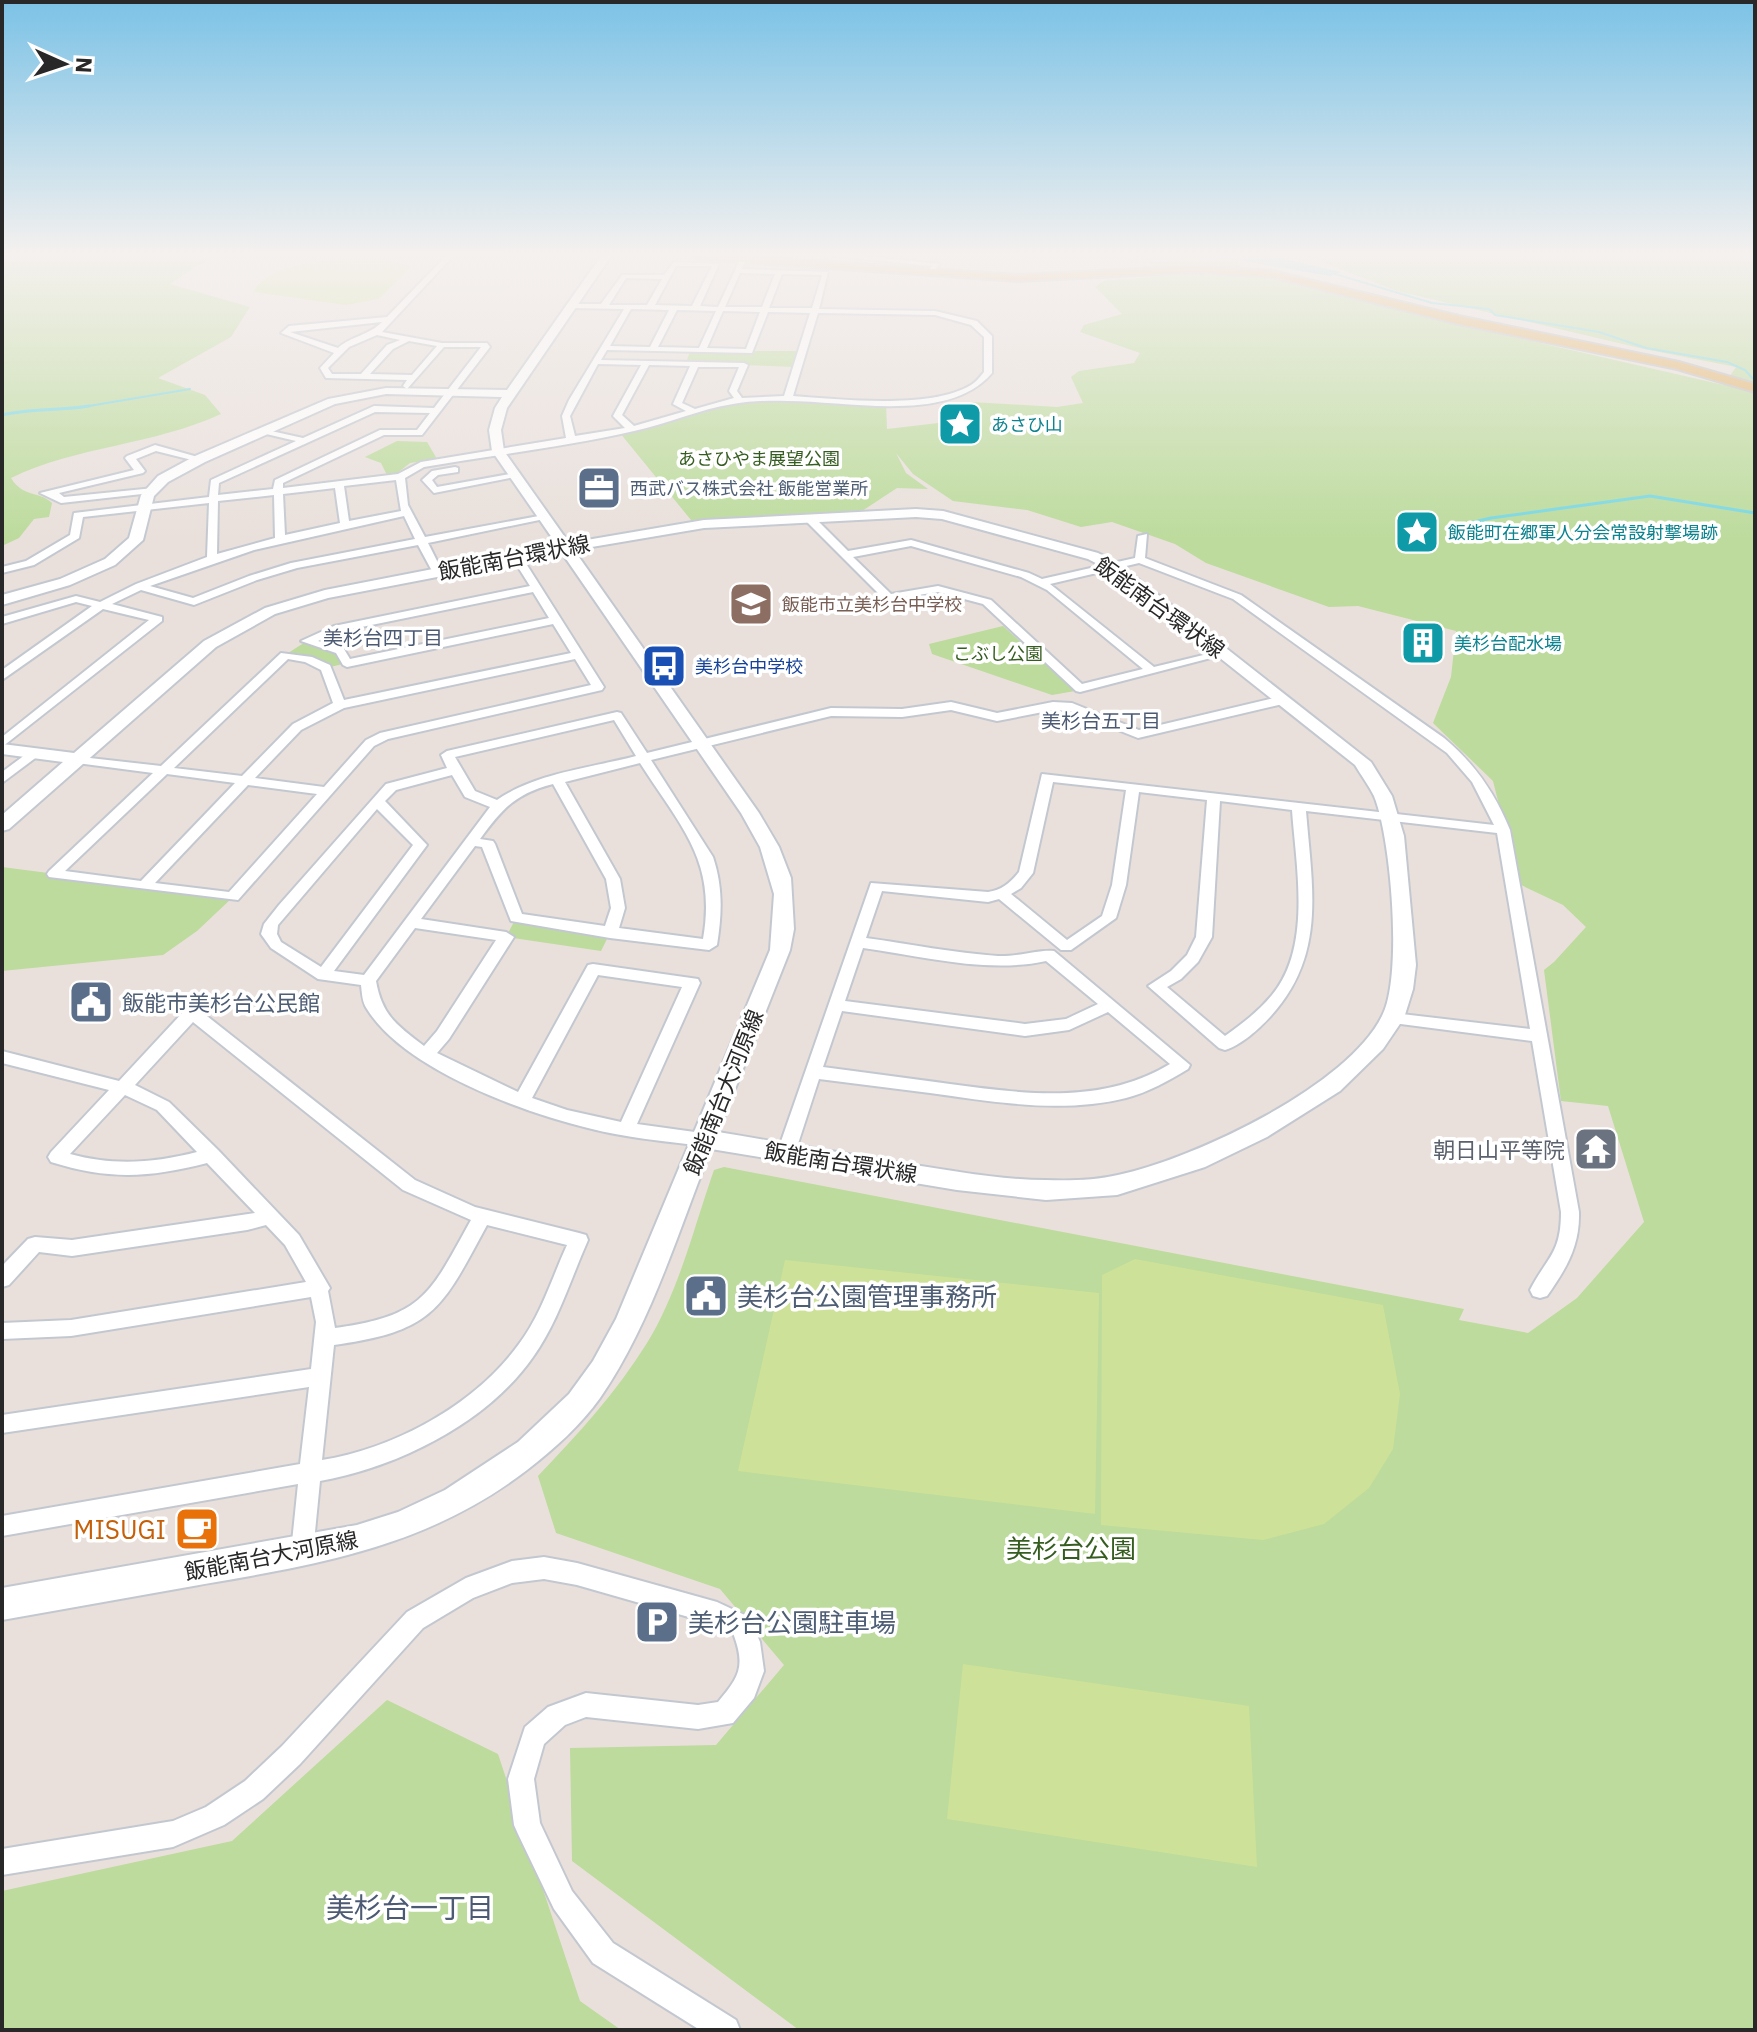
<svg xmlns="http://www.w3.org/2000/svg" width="1757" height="2032" viewBox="0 0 1757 2032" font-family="'IBM Plex Sans','Noto Sans JP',sans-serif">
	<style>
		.green { fill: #bcdb9c }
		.pitch { fill: #cee198 }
		.water { fill: #77d7e2 }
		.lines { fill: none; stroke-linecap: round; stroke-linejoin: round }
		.stream-far1 { stroke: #77d7e2; stroke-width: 2 }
		.stream { stroke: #77d7e2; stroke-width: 3 }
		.minor-casing { stroke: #c3c8d0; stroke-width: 4 }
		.tertiary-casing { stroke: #c3c8d0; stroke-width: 4 }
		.primary-casing { stroke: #bebebe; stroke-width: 4 }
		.minor { fill: #fff; fill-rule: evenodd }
		.tertiary { fill: #fff; fill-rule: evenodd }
		.primary { fill: #e2b166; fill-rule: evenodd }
		.labels { text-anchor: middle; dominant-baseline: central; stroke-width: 7; stroke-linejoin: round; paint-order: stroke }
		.far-culture-label { font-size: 18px; fill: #0d838f; stroke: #fff; text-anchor: start }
		.far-park-label { font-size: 18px; fill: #365d20; stroke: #fff }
		.far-service-label { font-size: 18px; fill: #4e5e75; stroke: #fff; text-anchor: start }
		.far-education-label { font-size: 18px; fill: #785e54; stroke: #fff; text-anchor: start }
		.far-transit-label { font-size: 18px; fill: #164399; stroke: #fff; text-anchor: start }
		.far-neighbourhood-label { font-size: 20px; fill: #4d5a74; stroke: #fff }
		.street-label { font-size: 22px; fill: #282828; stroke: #fff }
		.service-label { font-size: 22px; fill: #4e5e75; stroke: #fff; text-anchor: start }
		.worship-label { font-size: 22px; fill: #5b616d; stroke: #fff; text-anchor: end }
		.near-service-label { font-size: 26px; fill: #4e5e75; stroke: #fff; text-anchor: start }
		.near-food-label { font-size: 26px; fill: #c56008; stroke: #fff; text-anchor: end }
		.near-park-label { font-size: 26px; fill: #365d20; stroke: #fff }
		.near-neighbourhood-label { font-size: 28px; fill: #4d5a74; stroke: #fff }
	</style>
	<rect width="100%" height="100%" fill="#e9e0db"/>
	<g class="green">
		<path d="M2 256H221L197 266 170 284 250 307 231 337 158 378 205 395 221 414C154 445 77 446 11 478 23 498 38 490 52 503L49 517 34 519 19 538 2 546Z"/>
		<polygon points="1235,256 1242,269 1152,269 1148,260 1131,263 1125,257"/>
		<path d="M1307 256H1755V2030H799L572 1861 570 1748 716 1745 784 1665 720 1589 556 1533 538 1476C578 1434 616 1393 647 1343 679 1291 694 1227 714 1170L724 1167 1464 1309 1459 1320 1528 1333 1577 1298 1644 1222 1608 1106 1561 1101 1544 970 1554 962 1586 927 1563 905 1519 884 1493 781 1433 723 1451 677 1456 631 1358 606 1329 607 1206 563 1175 544 1112 522 1081 527 1027 510 953 501 913 474 896 453 906 473 928 489 897 488 862 511 691 520 620 433 710 407 761 400 886 402 887 429 947 422 971 402 1057 407 1083 403 1071 377 1079 371 1134 363 1140 353 1080 332 1084 325 1122 314 1095 287 1103 281 1206 272 1266 276 1409 313 1724 385 1736 367 1644 349 1397 291Z"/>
		<polygon points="690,351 800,351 795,367 686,363"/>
		<polygon points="397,441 427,442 437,459 410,463 396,474 387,475 381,463 365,457"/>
		<polygon points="1003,626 1075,691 1052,695 932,654 929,644"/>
		<polygon points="307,641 340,651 347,663 326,668 285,655"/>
		<polygon points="2,867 233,897 197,931 163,955 2,971"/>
		<polygon points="516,918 610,933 601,951 506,937"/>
		<polygon points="387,1700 498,1754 580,2001 621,2030 2,2030 2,1891 232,1841"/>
	</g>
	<g class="pitch">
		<path d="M347 259 383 260 412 266 379 299 346 305 253 292C268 263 319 262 347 259Z"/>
		<polygon points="1135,1259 1383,1305 1400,1394 1393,1449 1369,1488 1324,1524 1263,1540 1101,1525 1102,1275"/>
		<polygon points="785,1260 1099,1293 1095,1514 738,1471"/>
		<polygon points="963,1664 1249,1706 1257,1867 947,1819"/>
	</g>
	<polygon class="water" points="1241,256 1272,256 1341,272 1330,276 1243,261"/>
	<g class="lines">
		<g class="stream-far1">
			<polyline points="1335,274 1432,303 1489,309 1495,315 1599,332 1646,348 1727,362 1745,370 1755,381"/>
			<polyline points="77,408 190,389"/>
		</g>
		<g class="stream">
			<path d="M2 415C31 408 59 411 89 406"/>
			<polyline points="1448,528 1491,518 1650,496 1755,513"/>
		</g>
		<g class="minor-casing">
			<g id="minor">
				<path d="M446 256H453L382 332 442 343H487L490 347 422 435H384L283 483V488L398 474 421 462 566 438 562 416 569 400 624 309 570 308 566 306 570 304H601L622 275H664L674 262 719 264 700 306 718 307 739 262 742 260 745 262 742 269 828 272 819 309 935 311 977 321 992 336V373C949 424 848 401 788 401 771 400 751 401 733 404 700 409 667 424 634 431 565 447 493 455 424 467L405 478 408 505 425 537 544 515 549 518 428 543 442 571 437 574 432 571 418 545 297 568 257 580 194 605 141 590 112 604 162 617V621L2 747V737L149 620 103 609 2 680V670L92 606 76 602 2 624V617L76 596 100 602 136 584 207 557 209 503 83 517 79 538 34 565 2 573V567L26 561 70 535 74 513 209 497 211 480 296 441 262 433V429L303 438 374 406 434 408 481 347H444L407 389 403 386 407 380 326 378 320 368 334 353 281 333 289 326 387 317ZM676 266H712L692 306 655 305ZM740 273 775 274 762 307H725ZM782 274 822 275 812 308H769ZM626 278 662 279 647 305H609ZM631 309 669 310 650 347 610 346ZM677 310 716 311 699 348 658 347ZM723 311 760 312 746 349 707 348ZM768 312 810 313 784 396 742 398 737 391 748 365 744 363 601 360 607 350 752 353ZM818 313 935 315 971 325 984 337V372C980 377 976 382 971 385 930 410 839 399 793 396ZM382 322C370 335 351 336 338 348L290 332ZM377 335 400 340 387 345 361 374H332L328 368 349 347ZM409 341 437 346 412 375 370 374 393 349ZM598 364 641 365 613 416 625 428 575 436 570 416ZM649 365 690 366 673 404 686 411 634 426 622 415ZM698 367H739L729 391 734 398 695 409 682 403ZM375 412 430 413 417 430H380L275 480 273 489 218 495 219 483ZM396 480 401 511 349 521 344 486ZM335 488 340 523 285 535 283 494ZM274 495 275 538 217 554 218 501ZM404 516 415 539 291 563 249 576 193 598 150 586 254 550Z"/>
				<polygon points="834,256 863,256 940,264 931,274 927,272 932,266"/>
				<polygon points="155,445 205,459 200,462 156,451 136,459 145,471 143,473 59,493 64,497 154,488 154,492 151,493 61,503 40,493 134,470 125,458 127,456"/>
				<polygon points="455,467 458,468 458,472 438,475 432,480 437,487 515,473 520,476 434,493 422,480 432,471"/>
				<path d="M805 516H813L848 551 911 540 1029 573 1042 579 1135 558 1138 536 1147 534 1145 558 1241 595 1444 738C1475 764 1495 793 1510 830L1579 1212C1580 1246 1566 1269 1547 1296L1540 1298 1533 1296 1530 1290C1547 1257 1561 1254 1561 1212L1532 1041 1393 1023 1385 1018 1393 1013 1530 1029 1497 833 1306 811C1312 888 1327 955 1270 1017 1259 1029 1241 1045 1225 1050L1219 1048 1148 986 1171 971 1187 955 1196 937 1207 800 1139 792 1126 885 1116 918 1071 950H1061L999 899 988 902 882 891 866 938C910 944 954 953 998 956 1017 957 1041 949 1054 951L1190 1065 1188 1069C1168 1081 1149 1092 1126 1098 1062 1114 995 1102 930 1093 893 1088 856 1084 819 1079L795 1153 792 1158H780L777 1153 871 883 988 892C1002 890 1010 883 1019 872L1042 774 1494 825 1472 782 1447 753 1233 599 1139 563 1050 584 1154 667 1224 650 1230 653 1080 692 1076 691 983 604 938 592 885 600 805 520ZM911 546 1021 577 1047 590 1143 669 1082 684 991 600 938 586 891 594 853 557ZM1053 782 1126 790 1112 885 1102 916 1067 940 1011 894 1021 888 1033 873ZM1220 801 1292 810C1296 867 1312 947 1272 995 1258 1012 1243 1023 1225 1036L1167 987 1181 979 1198 962 1212 937ZM863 948C922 956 987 974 1046 961L1098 1004 1066 1019 1025 1024 845 1001ZM842 1011 1025 1036 1069 1030 1108 1012 1170 1064C1102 1105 1026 1094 950 1084 908 1078 866 1073 823 1067Z"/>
				<path d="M516 553 520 554 604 687 602 690 388 739 374 746 238 900 49 877 47 874 49 871 153 773 77 763 71 759 72 756 161 766 281 653 312 657 330 665 344 700 571 653 553 624 347 667 343 665 336 653 301 641 334 626 530 586 511 556ZM533 592 549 618 350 659 344 649 318 641 337 632ZM288 659 305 662 321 670 333 703 293 724 242 776 174 768ZM575 659 591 685 380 733 366 740 324 787 255 778 301 730 344 708ZM167 774 235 783 141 881 65 871ZM248 785 317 794 229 892 155 883Z"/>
				<path d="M1283 696 1287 697V703L1138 738 1070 711 1053 710 997 721 951 710 902 717 831 716 651 760 713 857C723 887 722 914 717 945L709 950 610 938 511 921 482 847 475 846 421 919 506 932 514 937 449 1039 437 1053 518 1092 588 965 593 964 698 979 700 983 637 1124 709 1134 712 1139 709 1144 703 1146C665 1141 626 1138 588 1128 522 1112 404 1069 367 1009 362 1002 362 993 361 985L318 979 271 948 261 934 264 924 279 905 386 784 447 768 441 755 447 751 617 712 621 713 647 753 831 708 902 709 951 702 997 713 1053 702 1072 703 1139 730ZM614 720 636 756C590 768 536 773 497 800L475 791 455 757ZM640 763C680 826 717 860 703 939L619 928 625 908 620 879 565 782ZM452 775 465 797 490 807 364 975 334 971 427 845 385 801 396 790ZM553 784 606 879 611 908 605 926 522 914 495 844 493 841 480 839C503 808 515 794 553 784ZM377 809 413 845 321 967 281 942 277 934 278 925ZM415 928 496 940 437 1031 424 1046C398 1026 382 1016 376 981ZM598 975 682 987 621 1122 567 1110 532 1098Z"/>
				<polygon points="33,749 39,753 38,756 2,783 2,772"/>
				<path d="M192 1008 198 1009 415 1180 475 1207 579 1233 586 1235 588 1240C571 1278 558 1322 533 1357 487 1423 398 1467 320 1481L313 1552 310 1560 302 1563 294 1560 291 1552 298 1484 2 1536V1516L300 1464 309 1387 2 1433V1415L311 1369 316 1322 311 1297 71 1336 2 1339V1323L71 1320 306 1282 285 1245 266 1225 247 1230 72 1256 39 1252 9 1285 2 1287V1266L28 1239 35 1237 72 1240 255 1213 207 1163C149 1178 108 1180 51 1162L48 1157 51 1152 109 1090 2 1063V1051L119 1081 186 1009ZM193 1022 403 1190 471 1220C430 1294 424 1316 335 1328L328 1291 330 1288 299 1235 218 1150 169 1102 135 1085ZM125 1095 157 1110 197 1152C154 1163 113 1166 70 1154ZM487 1225 567 1245C552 1278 541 1315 519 1344 475 1405 395 1448 322 1460L334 1345C434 1331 441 1310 487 1225Z"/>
				<path d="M544 1557 577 1563 717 1602 749 1617 760 1642 764 1671 754 1698 733 1723 698 1729 586 1717 565 1725 544 1744 534 1779 540 1823 572 1891 613 1943 736 2020 740 2030H700L593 1963 554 1909 518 1834 514 1825 508 1779 525 1727 548 1707 586 1693 698 1705 718 1702C739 1677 746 1667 733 1633L713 1624 577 1585 544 1579 512 1583 473 1598 423 1628 300 1764 263 1799 224 1825 173 1847 2 1875V1849L173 1821 206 1807 245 1781 282 1746 407 1612 466 1578 512 1561Z"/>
			</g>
		</g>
		<g class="tertiary-casing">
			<path id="tertiary" d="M601 256H611L507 408 501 430 504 451 569 543 704 520 916 509 943 511 1098 553 1119 564 1371 762 1392 796 1404 836 1416 965 1413 989 1404 1018 1383 1049 1340 1091 1267 1137 1205 1167 1117 1195 1046 1200 957 1190 711 1149C678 1232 651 1324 600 1398 580 1426 554 1449 527 1470 427 1547 319 1564 199 1585 133 1597 68 1608 2 1620V1588L357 1525 398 1512 445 1490 518 1442 569 1394 593 1361 616 1319 770 950 774 894 760 847 741 813 562 553 328 598 275 614 216 647 9 829 2 831V815L63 762 2 754V744L74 753 204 641 265 608 325 590 557 545 492 451 489 430 495 408 502 397 386 394 335 404 205 462 168 482 154 496 143 540 115 565 70 585 2 605V595L60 579 105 559 129 538 141 495 158 476 195 456 328 399 386 388 507 390ZM916 517 942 519 1088 559 1109 570 1355 765C1361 775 1369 786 1374 796 1391 837 1403 977 1382 1016 1347 1087 1193 1159 1118 1175 1097 1180 1069 1181 1046 1180 999 1180 949 1170 902 1163 841 1153 779 1142 718 1132L790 950 794 929 791 878 779 847 759 813 574 550 704 528Z"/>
		</g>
		<g class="primary-casing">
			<polygon id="primary" points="692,256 747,256 1018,275 1197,266 1272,271 1459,316 1679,362 1755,384 1755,392 1677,369 1459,324 1272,277 1197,272 1018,281 698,259"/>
		</g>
		<use href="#minor" class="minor"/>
		<use href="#tertiary" class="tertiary"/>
		<use href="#primary" class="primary"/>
	</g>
	<linearGradient id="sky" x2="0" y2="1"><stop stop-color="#7bc2e6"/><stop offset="0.47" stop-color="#f5f1ef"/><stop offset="1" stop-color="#f5f1ef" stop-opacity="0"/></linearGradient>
	<rect width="1757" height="541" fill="url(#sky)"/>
	<defs>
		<g id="sight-square" transform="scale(2.3)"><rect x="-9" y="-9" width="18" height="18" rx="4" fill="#0f9aa8" stroke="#fff"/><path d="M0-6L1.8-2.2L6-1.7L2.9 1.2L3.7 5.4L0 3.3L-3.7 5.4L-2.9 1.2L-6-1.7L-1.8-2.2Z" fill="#fff"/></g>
		<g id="office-square" transform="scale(2.3)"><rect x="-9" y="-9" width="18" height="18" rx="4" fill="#5c6f8a" stroke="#fff"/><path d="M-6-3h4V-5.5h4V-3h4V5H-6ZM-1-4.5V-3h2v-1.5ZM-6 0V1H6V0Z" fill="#fff"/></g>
		<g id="school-square" transform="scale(2.3)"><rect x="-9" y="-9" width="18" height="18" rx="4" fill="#8d6e63" stroke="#fff"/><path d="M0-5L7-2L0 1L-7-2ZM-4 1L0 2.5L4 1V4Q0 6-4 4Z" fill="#fff"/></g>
		<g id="building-square" transform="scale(2.3)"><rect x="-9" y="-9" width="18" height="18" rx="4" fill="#0f9aa8" stroke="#fff"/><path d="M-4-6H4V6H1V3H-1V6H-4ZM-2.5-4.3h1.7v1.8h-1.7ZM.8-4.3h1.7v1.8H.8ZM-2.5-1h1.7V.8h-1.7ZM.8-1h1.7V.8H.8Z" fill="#fff"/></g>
		<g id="bus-square" transform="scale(2.3)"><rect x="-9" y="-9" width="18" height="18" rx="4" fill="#1a4fb4" stroke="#fff"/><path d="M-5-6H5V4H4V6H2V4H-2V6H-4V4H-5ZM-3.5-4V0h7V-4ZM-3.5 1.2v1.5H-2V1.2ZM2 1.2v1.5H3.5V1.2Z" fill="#fff"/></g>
		<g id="civic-square" transform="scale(2.3)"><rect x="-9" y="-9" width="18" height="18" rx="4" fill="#5c6f8a" stroke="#fff"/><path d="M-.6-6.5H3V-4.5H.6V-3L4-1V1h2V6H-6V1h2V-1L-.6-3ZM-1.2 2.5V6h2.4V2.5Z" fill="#fff"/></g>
		<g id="temple-square" transform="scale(2.3)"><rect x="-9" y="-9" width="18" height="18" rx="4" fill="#6b7280" stroke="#fff"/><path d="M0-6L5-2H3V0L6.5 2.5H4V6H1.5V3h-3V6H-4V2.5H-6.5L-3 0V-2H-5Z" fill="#fff"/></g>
		<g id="cafe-square" transform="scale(2.3)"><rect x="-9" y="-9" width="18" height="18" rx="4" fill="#e8710a" stroke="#fff"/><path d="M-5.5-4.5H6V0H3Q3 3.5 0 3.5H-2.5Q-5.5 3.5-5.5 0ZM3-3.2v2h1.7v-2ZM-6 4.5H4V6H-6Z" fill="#fff"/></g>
		<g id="parking-square" transform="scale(2.3)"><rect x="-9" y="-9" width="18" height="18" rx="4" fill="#5c6f8a" stroke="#fff"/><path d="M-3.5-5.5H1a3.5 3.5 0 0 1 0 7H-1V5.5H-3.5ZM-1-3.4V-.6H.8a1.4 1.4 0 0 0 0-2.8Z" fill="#fff"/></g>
	</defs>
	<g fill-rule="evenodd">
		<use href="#sight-square" x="960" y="424"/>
		<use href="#office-square" x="599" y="488"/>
		<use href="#sight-square" x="1417" y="532"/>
		<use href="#school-square" x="751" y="604"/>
		<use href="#building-square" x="1423" y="643"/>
		<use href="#bus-square" x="664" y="666"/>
		<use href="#civic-square" x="91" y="1002"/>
		<use href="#temple-square" x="1596" y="1149"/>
		<use href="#civic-square" x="706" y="1296"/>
		<use href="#cafe-square" x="197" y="1529"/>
		<use href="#parking-square" x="657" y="1622"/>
	</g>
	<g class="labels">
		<g class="far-culture-label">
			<text x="991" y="424">あさひ山</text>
			<text x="1448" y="532">飯能町在郷軍人分会常設射撃場跡</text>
			<text x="1454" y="643">美杉台配水場</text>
		</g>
		<g class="far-park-label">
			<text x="759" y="458">あさひやま展望公園</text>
			<text x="998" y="653">こぶし公園</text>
		</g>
		<g class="far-service-label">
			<text x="630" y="488">西武バス株式会社 飯能営業所</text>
		</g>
		<g class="far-education-label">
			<text x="782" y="604">飯能市立美杉台中学校</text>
		</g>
		<g class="far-transit-label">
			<text x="695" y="666">美杉台中学校</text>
		</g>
		<g class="far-neighbourhood-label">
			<text x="383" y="637">美杉台四丁目</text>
			<text x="1101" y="720">美杉台五丁目</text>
		</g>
		<g class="street-label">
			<text transform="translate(514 557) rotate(-11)">飯能南台環状線</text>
			<text transform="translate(1160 607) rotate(36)">飯能南台環状線</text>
			<text transform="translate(723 1092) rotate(-68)">飯能南台大河原線</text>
			<text transform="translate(841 1162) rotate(9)">飯能南台環状線</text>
			<text transform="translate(271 1555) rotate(-11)">飯能南台大河原線</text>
		</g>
		<g class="service-label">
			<text x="122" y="1002">飯能市美杉台公民館</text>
		</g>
		<g class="worship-label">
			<text x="1565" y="1149">朝日山平等院</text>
		</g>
		<g class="near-service-label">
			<text x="737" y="1296">美杉台公園管理事務所</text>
			<text x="688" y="1622">美杉台公園駐車場</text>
		</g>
		<g class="near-food-label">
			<text x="166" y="1529">MISUGI</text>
		</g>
		<g class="near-park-label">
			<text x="1071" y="1548">美杉台公園</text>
		</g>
		<g class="near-neighbourhood-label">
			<text x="410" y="1907">美杉台一丁目</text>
		</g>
	</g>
	<rect width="1757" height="2032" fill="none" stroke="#282828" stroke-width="8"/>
	<g transform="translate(64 64) rotate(93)" stroke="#ffffff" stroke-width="6" paint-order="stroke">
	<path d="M0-6L14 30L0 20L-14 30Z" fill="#282828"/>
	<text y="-12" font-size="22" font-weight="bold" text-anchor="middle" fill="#282828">N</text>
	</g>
</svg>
